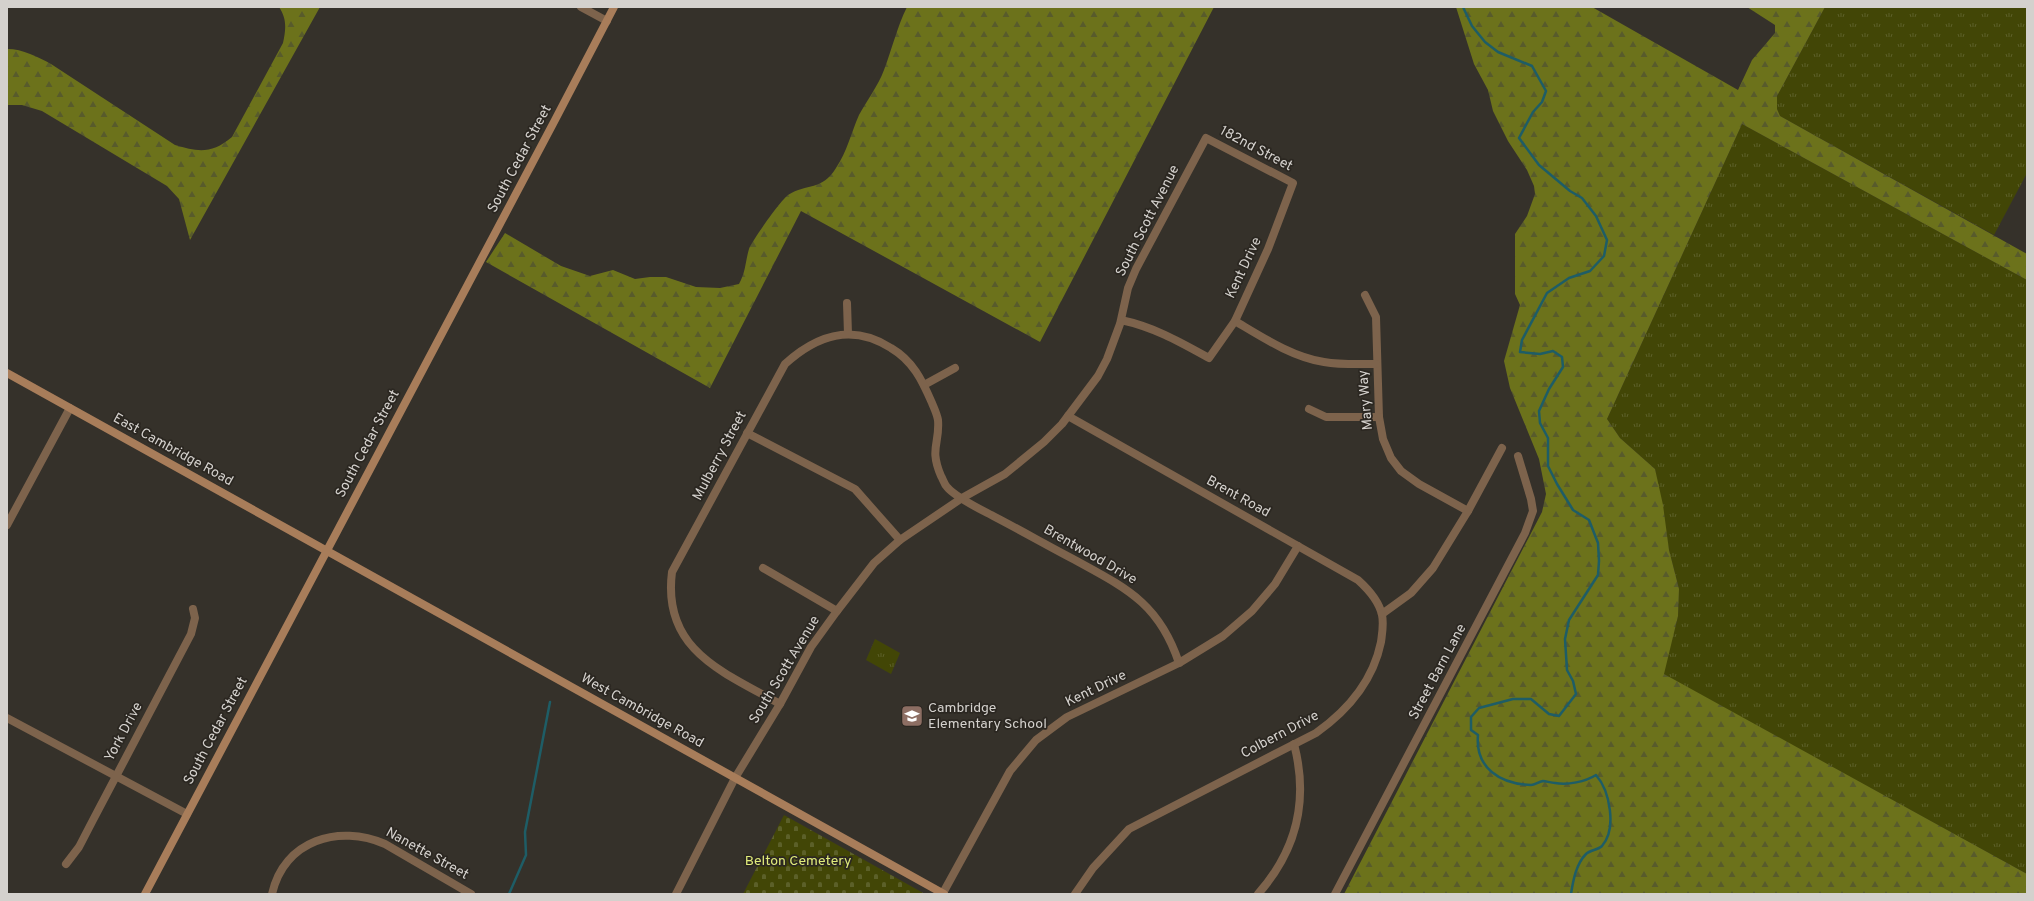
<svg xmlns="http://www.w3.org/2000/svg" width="2034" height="901" viewBox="0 0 2034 901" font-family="Overpass,sans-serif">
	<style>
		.grass { fill: url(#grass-tufts) }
		.forest { fill: url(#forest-firs) }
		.cemetery { fill: url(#cemetery-stones) }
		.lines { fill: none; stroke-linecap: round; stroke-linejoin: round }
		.stream { stroke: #1e5d66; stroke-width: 2.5 }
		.street { stroke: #7d634c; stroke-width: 8 }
		.secondary { stroke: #a87d5a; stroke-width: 8 }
		.labels { text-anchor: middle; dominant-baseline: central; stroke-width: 3.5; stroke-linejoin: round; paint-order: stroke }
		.street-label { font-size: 14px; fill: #d4d1cd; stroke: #2b2721 }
		.poi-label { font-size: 14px; fill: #d4d1cd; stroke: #2b2721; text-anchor: start }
		.park-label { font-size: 14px; fill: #e0eb7b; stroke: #2b2721 }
	</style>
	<defs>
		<pattern id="grass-tufts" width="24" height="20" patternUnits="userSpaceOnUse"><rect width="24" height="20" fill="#424606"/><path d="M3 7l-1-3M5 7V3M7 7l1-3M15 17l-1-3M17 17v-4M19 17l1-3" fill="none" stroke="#5c6029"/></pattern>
		<pattern id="forest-firs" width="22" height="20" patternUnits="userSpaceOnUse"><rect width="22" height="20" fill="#6c721b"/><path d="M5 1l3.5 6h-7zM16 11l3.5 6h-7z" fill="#585b2b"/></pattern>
		<pattern id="cemetery-stones" width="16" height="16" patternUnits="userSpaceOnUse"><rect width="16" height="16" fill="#424606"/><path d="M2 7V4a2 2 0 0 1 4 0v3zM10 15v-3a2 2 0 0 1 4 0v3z" fill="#5c6029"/></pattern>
	</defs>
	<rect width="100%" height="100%" fill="#35312a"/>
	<g class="grass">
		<polygon points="1825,7 2027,7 2027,173 1994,235 1780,116 1777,109 1777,96"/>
		<polygon points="1742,124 2027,280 2027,874 1663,674 1678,616 1679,589 1669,550 1655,469 1620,438 1607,419"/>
		<polygon points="875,639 900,653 891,674 866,660"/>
	</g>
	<g class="forest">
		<path d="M279 7H320L190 240 179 199 167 186 42 111 22 105H7V49C23 49 38 57 51 64L175 145C198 152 212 154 232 137L283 43C286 29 287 19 279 7Z"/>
		<path d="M907 7H1214L1040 342 801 211 710 388 486 262 505 233 561 266 590 276 613 270 635 279 650 277H666L696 287 720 288 739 284C746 271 745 263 749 249 751 242 781 200 788 195 807 183 822 191 836 168 847 152 851 133 859 115 867 100 878 86 884 70 892 49 897 27 907 7Z"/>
		<polygon points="1456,7 1592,7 1738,90 1752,60 1775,33 1775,25 1747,7 1825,7 1777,96 1777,109 1780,116 2027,254 2027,280 1742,124 1607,419 1620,438 1655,469 1663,505 1669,550 1679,589 1678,616 1664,674 2027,874 2027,894 1344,894 1542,512 1546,494 1539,459 1510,388 1504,361 1520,305 1515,294 1515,234 1527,216 1535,194 1534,186 1527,170 1508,141 1493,111 1488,90 1474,64"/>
	</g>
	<polygon class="cemetery" points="784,815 925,894 743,894"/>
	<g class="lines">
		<g class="stream">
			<path d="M1463 7 1472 26 1485 42 1498 52 1532 66 1546 91 1542 102 1533 112 1519 138 1539 165 1570 191 1582 198 1596 216 1607 240 1604 256 1590 271 1569 278 1547 293 1522 340 1520 352 1540 354 1553 351 1562 357 1563 367 1549 389 1539 411 1540 423 1548 438V466L1557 484 1573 510 1589 520 1598 543 1599 561 1598 575 1569 620 1565 639 1567 670 1573 681 1576 694 1559 716 1549 714 1531 699H1513L1479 708 1471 717V730L1478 735C1475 768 1500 784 1531 785 1535 785 1538 782 1543 781 1546 781 1551 783 1555 783 1568 785 1585 782 1596 775 1610 791 1617 829 1602 846 1598 850 1590 850 1586 854 1576 864 1573 881 1571 894"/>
			<polyline points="509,894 526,855 525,832 550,702"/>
		</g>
		<g class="street">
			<polyline points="581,7 607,21"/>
			<polyline points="1365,295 1376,317 1379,417 1383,439 1391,458 1401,471 1419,484 1468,511"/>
			<polyline points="847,303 848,334"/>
			<path d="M1235 321C1262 337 1292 357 1324 362 1341 365 1359 364 1376 364"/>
			<polyline points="924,385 955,368"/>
			<polyline points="1309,409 1326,417 1379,417"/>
			<path d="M1068 416 1358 580C1368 589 1379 601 1382 615 1384 624 1382 634 1381 642 1373 681 1347 711 1316 733L1129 829 1093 868 1075 894"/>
			<polyline points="747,433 855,489 900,540"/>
			<polyline points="7,525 70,408"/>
			<polyline points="763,568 837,611"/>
			<polyline points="1382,614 1411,593 1433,568 1468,511 1502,448"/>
			<path d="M780 704C723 672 662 650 672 572L785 364C817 335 852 323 891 348 913 361 922 380 932 403 934 408 937 414 938 420 940 444 929 448 941 476 943 479 944 484 947 487 956 498 982 510 995 517 1022 531 1048 546 1075 560 1126 588 1159 603 1179 663"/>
			<polyline points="7,718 187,814"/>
			<polyline points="66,864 79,847 93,820 191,634 195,618 193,609"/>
			<polyline points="943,893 1010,771 1036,740 1067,717 1179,663 1223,636 1252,611 1275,584 1298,546"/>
			<path d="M272 894C284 840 339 824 385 844L471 894"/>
			<path d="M676 894 735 778 780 704 811 647 837 611 874 563 900 540 962 498 1005 474 1044 442 1062 424 1098 376 1107 359 1120 324 1128 288 1136 269 1206 138 1293 183 1268 249 1235 321 1209 358C1180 342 1154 327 1121 320"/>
			<path d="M1258 894C1297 850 1309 801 1294 744"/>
			<polyline points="1335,894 1525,533 1533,511 1531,499 1518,456"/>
		</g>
		<g class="secondary">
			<polyline points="7,373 944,894"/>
			<polyline points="145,894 555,120 614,7"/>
		</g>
	</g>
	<defs>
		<g id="school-square" transform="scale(1.15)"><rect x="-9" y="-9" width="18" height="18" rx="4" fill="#8d6e63" stroke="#2b2721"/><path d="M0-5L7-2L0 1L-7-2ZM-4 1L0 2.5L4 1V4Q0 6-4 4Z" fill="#fff"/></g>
	</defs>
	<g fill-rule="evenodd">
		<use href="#school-square" x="912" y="716"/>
	</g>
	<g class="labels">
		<g class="street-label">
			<text transform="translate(1256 149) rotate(28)">182nd Street</text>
			<text transform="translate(520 159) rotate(-62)">South Cedar Street</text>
			<text transform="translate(1148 221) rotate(-63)">South Scott Avenue</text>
			<text transform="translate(1244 268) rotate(-65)">Kent Drive</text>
			<text transform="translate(1366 400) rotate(-95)">Mary Way</text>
			<text transform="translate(368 444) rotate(-62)">South Cedar Street</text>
			<text transform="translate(173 450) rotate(29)">East Cambridge Road</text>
			<text transform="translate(720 456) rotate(-62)">Mulberry Street</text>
			<text transform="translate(1238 497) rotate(29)">Brent Road</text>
			<text transform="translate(1090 555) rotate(30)">Brentwood Drive</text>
			<text transform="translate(785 670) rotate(-59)">South Scott Avenue</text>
			<text transform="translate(1438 672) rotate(-62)">Street Barn Lane</text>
			<text transform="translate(1096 689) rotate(-26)">Kent Drive</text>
			<text transform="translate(642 711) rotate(29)">West Cambridge Road</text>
			<text transform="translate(216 731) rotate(-62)">South Cedar Street</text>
			<text transform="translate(124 732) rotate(-62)">York Drive</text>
			<text transform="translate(1280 735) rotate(-28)">Colbern Drive</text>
			<text transform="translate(427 854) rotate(29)">Nanette Street</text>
		</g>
		<g class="poi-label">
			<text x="928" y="708">Cambridge<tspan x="928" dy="16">Elementary School</tspan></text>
		</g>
		<g class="park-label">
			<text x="798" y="861">Belton Cemetery</text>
		</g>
	</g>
	<rect width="2034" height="901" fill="none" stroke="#d4d1cd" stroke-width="16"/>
</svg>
